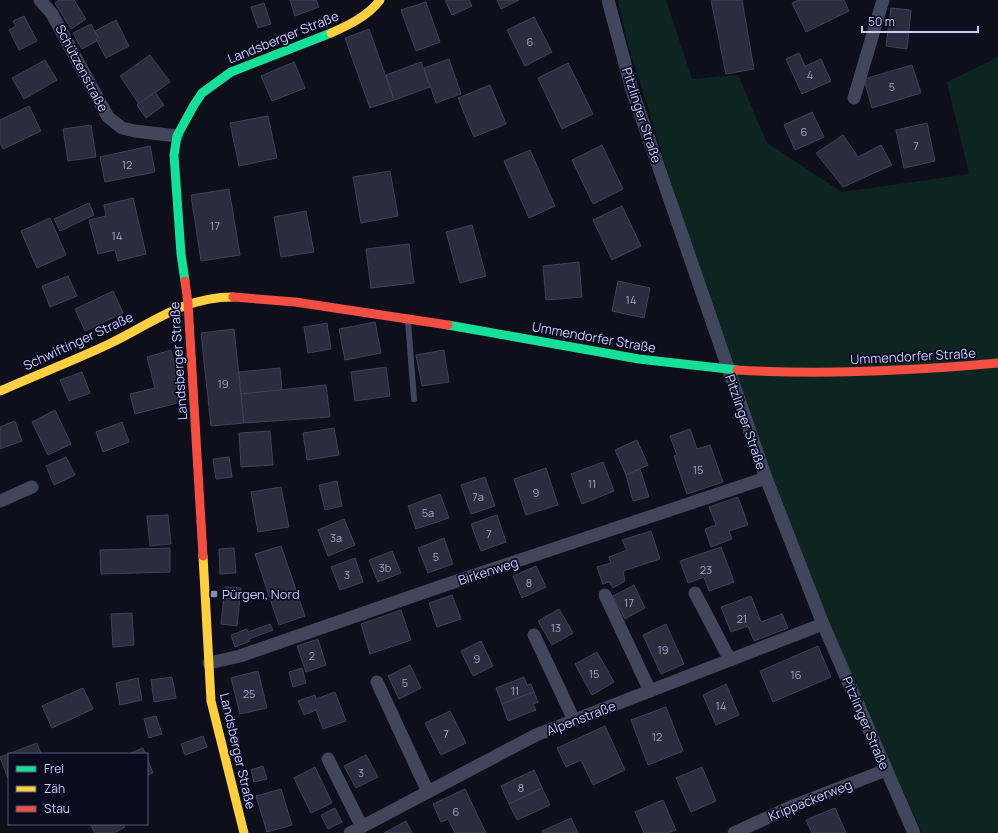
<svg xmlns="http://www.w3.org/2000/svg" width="998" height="833" viewBox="0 0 998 833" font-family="Manrope,sans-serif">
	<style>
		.green { fill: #0d2521 }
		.building { fill: #2b2c3e; stroke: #404159 }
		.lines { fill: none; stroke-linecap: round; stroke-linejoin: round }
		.lane { stroke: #42465c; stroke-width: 6 }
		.street { stroke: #42465c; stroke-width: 13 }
		.fast { stroke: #16e098; stroke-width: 9 }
		.slow { stroke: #ffcf43; stroke-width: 9 }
		.jam { stroke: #f24e42; stroke-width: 9 }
		.poi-dot { fill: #878aaf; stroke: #0a0b1e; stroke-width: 1.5 }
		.labels { text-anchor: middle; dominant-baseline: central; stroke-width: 3.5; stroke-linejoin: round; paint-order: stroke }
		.number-label { font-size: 11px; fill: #a1a4cf }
		.street-label { font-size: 13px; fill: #c8ccff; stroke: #0a0b1e }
		.poi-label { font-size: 13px; fill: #c8ccff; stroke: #0a0b1e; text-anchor: start }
	</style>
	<rect width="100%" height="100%" fill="#0e0f1a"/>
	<path class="green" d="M618 0H666L692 79 738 75 767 143 842 192 969 174 947 82 998 57V833H922C869 715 817 598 770 477 716 335 673 187 627 41Z"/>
	<g class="building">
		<polygon points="59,0 74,0 86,19 71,29 55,3"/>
		<polygon points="290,0 316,0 319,7 295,16"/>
		<polygon points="445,0 469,0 472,6 452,15"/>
		<polygon points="497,0 519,0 501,9"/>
		<polygon points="711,0 742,0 754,69 726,74"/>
		<polygon points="798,0 844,0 849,11 806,32 792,3"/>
		<polygon points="426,2 440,42 416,51 401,10"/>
		<polygon points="264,3 271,24 258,28 251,7"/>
		<polygon points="891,8 911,10 907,49 886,46"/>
		<polygon points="24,16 37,41 19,50 9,30 16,26 13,21"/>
		<polygon points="534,17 552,52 525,66 507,30"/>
		<polygon points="116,20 129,46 106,58 96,39 98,37 95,31"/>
		<polygon points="91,24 98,37 96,39 97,41 82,49 73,33"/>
		<polygon points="369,29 394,100 370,108 345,38"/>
		<polygon points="799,53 805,66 821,59 831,81 802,94 786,59"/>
		<polygon points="150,55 170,82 139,104 120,76"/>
		<polygon points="449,59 461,94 436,103 424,68"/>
		<polygon points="45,60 57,80 24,99 12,78"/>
		<polygon points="294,62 305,88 272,101 261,76"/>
		<polygon points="421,62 430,87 394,100 386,75"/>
		<polygon points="568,63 593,114 562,129 538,78"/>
		<polygon points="912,65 921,93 872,108 864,79"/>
		<polygon points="490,85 506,124 474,137 458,98"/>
		<polygon points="155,92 164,105 146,118 137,105"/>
		<polygon points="29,106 41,131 3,149 0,143 0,120"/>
		<polygon points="812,112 824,137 795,150 784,125"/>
		<polygon points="268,116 277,158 239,166 230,123"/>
		<polygon points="927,123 935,161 904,168 896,130"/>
		<polygon points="91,125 96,157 68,161 63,129"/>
		<polygon points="843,135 858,157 881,145 892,165 843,187 816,153"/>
		<polygon points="602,145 623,189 593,204 572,160"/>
		<polygon points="150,146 155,172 105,182 100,157"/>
		<polygon points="530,150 555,206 529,218 504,161"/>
		<polygon points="390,171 398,216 361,223 353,177"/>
		<polygon points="229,189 240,255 201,261 191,195"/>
		<polygon points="133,198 146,254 118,261 115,250 98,254 89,220 106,216 104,205"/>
		<polygon points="89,203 94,215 60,231 54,219"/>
		<polygon points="622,206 641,246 612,260 593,220"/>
		<polygon points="306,211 314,252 281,257 274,217"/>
		<polygon points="50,218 66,255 37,268 21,231"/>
		<polygon points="472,225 486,276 460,283 446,232"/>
		<polygon points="409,244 414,283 371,288 366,249"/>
		<polygon points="579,262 582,297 546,300 543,266"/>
		<polygon points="68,276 77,296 50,307 42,286"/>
		<polygon points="618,281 650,288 644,318 612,311"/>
		<polygon points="113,291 123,313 85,331 75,309"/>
		<polygon points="375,322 381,353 345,360 339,329"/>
		<polygon points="327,323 331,349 308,353 304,327"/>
		<polygon points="234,329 244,423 211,426 201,333"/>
		<polygon points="171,350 185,401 135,414 130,394 155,388 147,357"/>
		<polygon points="444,350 449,382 422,386 416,355"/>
		<polygon points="386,367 390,396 355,401 351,372"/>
		<polygon points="280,368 282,390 241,394 239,372"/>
		<polygon points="82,372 90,393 69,401 60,380"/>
		<polygon points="326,385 330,417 244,423 241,394"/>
		<polygon points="55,410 71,444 48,455 32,422"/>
		<polygon points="15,421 22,441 0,449 0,427"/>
		<polygon points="122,422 129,442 103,452 96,432"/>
		<polygon points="334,428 339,455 307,460 303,433"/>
		<polygon points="690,429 697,449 710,445 723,482 687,494 674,456 677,455 670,436"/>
		<polygon points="270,431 273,465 241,467 239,433"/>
		<polygon points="637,440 648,465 626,475 615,450"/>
		<polygon points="66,457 75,475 54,485 46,466"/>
		<polygon points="229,457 232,477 216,479 213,459"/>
		<polygon points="603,462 614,491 582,504 571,474"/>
		<polygon points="546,468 558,505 526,515 514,479"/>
		<polygon points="640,469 649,497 633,501 626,475"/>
		<polygon points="485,477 495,506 471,514 461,485"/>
		<polygon points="337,481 342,506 325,510 319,485"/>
		<polygon points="281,487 289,527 258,532 251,492"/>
		<polygon points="440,494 449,518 416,529 408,506"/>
		<polygon points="738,497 748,525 729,531 732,539 711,547 705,529 716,525 709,507"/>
		<polygon points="168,515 171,544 150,546 147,516"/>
		<polygon points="497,515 506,542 481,551 471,524"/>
		<polygon points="344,519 355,545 328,556 318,530"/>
		<polygon points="651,531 660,559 623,571 625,581 613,588 609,582 603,584 597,567 611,563 609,557 627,550 622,540"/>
		<polygon points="444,538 453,564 428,573 418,548"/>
		<polygon points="281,546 305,616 279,625 255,554"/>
		<polygon points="721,547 734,582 709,591 704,577 688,583 680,561"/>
		<polygon points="170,548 170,572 101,574 100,550"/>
		<polygon points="234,548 236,573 220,574 219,549"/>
		<polygon points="392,551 401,573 378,582 369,560"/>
		<polygon points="355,558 363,582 340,590 331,567"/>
		<polygon points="536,566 546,587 522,598 513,576"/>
		<polygon points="634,585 645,608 625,619 613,596"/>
		<polygon points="225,587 241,588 237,626 221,624"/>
		<polygon points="452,595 461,619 437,627 429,603"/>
		<polygon points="751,596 761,622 782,614 788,628 754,641 748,626 731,632 721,607"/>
		<polygon points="559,609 573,633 552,645 538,621"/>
		<polygon points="401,610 411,640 370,654 361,624"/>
		<polygon points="132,613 134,645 113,647 111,614"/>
		<polygon points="270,624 273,630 249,639 250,641 235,647 231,635 247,629 248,632"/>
		<polygon points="666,624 684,664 661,674 643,635"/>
		<polygon points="318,639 326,665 306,672 297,646"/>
		<polygon points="481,641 493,666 473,676 461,651"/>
		<polygon points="818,646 831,677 773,702 760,671"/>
		<polygon points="597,652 614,682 592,695 575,664"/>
		<polygon points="410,665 421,688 399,699 388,676"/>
		<polygon points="302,668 306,683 293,687 289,672"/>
		<polygon points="258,671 267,708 240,714 231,678"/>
		<polygon points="172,677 176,698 154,702 151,680"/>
		<polygon points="524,677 527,685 531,684 534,692 502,704 496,688"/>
		<polygon points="138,678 142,700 120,705 116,683"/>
		<polygon points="726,684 739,715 716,725 703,695"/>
		<polygon points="83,688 93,709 52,728 42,706"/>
		<polygon points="335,692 346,721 323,729 316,710 304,715 298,701 315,695 316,699"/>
		<polygon points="534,692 538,702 533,704 536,710 508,721 502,704"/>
		<polygon points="666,707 683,751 648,765 631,720"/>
		<polygon points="450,711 466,743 441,755 425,723"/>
		<polygon points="156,716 162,734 149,738 144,719"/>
		<polygon points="605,726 625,770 593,785 581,760 566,767 557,748"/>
		<polygon points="203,736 207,747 185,755 181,744"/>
		<polygon points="37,743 41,754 9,754 8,778 0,757"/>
		<polygon points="143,748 145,754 128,754"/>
		<polygon points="366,755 378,777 356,788 344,766"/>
		<polygon points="147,758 153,773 147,775"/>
		<polygon points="263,766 267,779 254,782 251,770"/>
		<polygon points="315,767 332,803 311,813 294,778"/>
		<polygon points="702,767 716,801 691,812 676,778"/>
		<polygon points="534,770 542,788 509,804 501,786"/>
		<polygon points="542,788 550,805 517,820 509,804"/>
		<polygon points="281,789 292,825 267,832 256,796"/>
		<polygon points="465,789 486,833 455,833 448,819 441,822 433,804"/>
		<polygon points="663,800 676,830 668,833 644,833 635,812"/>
		<polygon points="335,808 342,822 328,829 321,815"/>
		<polygon points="835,808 846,833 812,833 806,820"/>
		<polygon points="571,818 578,833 543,833 542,831"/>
		<polygon points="406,821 412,833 384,833"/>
		<polygon points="90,824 123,824 125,827 114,833 95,833"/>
	</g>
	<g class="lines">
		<polyline class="lane" points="408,321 414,399"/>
		<g class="street">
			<polyline points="40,0 52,14 108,117 122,128 135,131 177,136"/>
			<polyline points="608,0 632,90 766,478 823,624 914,833"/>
			<polyline points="854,98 883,0"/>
			<polyline points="0,501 32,487"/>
			<polyline points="695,593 730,660"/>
			<polyline points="605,595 650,691"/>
			<polyline points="534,635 574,720"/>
			<polyline points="209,663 240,656 442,586 766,478"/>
			<polyline points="377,682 428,792"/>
			<polyline points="328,759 362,827"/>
			<polyline points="350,833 536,735 823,624"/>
			<polyline points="734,833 793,806 886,770"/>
		</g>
		<g class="fast">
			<polyline points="185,281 181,254 174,155 177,136 194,105 202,93 231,72 331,33"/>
			<polyline points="448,325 639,359 737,370"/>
		</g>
		<g class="slow">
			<path d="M331 33C349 25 368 16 380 0"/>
			<path d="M0 391C36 375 73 361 109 344 151 324 183 297 233 297"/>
			<polyline points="203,556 211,701 244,833"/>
		</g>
		<g class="jam">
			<polyline points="185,281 188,303 203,556"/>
			<polyline points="233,297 295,302 448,325"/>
			<path d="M737 370C824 375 911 371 998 363"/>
		</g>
	</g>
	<rect class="poi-dot" x="210" y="590" width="8" height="8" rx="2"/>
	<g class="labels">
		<g class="number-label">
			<text x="530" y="41">6</text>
			<text x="810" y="74">4</text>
			<text x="892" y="86">5</text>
			<text x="804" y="131">6</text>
			<text x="916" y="145">7</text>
			<text x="127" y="164">12</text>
			<text x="215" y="225">17</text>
			<text x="117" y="235">14</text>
			<text x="631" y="299">14</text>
			<text x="223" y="383">19</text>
			<text x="698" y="469">15</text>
			<text x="592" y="483">11</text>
			<text x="536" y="492">9</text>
			<text x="478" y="496">7a</text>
			<text x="428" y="512">5a</text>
			<text x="489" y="533">7</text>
			<text x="336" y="537">3a</text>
			<text x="436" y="556">5</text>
			<text x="385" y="567">3b</text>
			<text x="706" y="569">23</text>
			<text x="347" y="574">3</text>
			<text x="529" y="582">8</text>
			<text x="629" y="602">17</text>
			<text x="742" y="618">21</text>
			<text x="556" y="627">13</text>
			<text x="663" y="649">19</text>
			<text x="312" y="655">2</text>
			<text x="477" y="658">9</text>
			<text x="594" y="673">15</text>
			<text x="796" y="674">16</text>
			<text x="405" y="682">5</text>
			<text x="515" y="690">11</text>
			<text x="249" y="693">25</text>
			<text x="721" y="705">14</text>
			<text x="446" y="733">7</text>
			<text x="657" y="736">12</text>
			<text x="361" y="772">3</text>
			<text x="521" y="787">8</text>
			<text x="456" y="811">6</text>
		</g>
		<g class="street-label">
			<text transform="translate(283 37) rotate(-22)">Landsberger Straße</text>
			<text transform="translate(82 68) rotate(62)">Schützenstraße</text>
			<text transform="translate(642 115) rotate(72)">Pitzlinger Straße</text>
			<text transform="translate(594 337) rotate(10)">Ummendorfer Straße</text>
			<text transform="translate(78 341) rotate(-25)">Schwiftinger Straße</text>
			<text transform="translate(913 356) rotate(-3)">Ummendorfer Straße</text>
			<text transform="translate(178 361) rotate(-94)">Landsberger Straße</text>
			<text transform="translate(746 422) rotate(71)">Pitzlinger Straße</text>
			<text transform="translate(488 571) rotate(-18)">Birkenweg</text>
			<text transform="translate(581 718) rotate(-21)">Alpenstraße</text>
			<text transform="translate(866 723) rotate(67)">Pitzlinger Straße</text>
			<text transform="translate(238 751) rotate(77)">Landsberger Straße</text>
			<text transform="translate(810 800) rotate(-22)">Krippackerweg</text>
		</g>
		<g class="poi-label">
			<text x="222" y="594">Pürgen, Nord</text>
		</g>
	</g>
	<rect x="8" y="753" width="140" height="72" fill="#0a0b1e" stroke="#565878"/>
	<rect x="16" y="766" width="20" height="6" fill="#16e098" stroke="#565878"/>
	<text x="44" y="773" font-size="12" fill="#c8ccff">Frei</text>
	<rect x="16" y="786" width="20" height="6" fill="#ffcf43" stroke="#565878"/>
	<text x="44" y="793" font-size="12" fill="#c8ccff">Zäh</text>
	<rect x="16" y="806" width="20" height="6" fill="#f24e42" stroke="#565878"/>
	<text x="44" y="813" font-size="12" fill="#c8ccff">Stau</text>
	<path d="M862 26v6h116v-6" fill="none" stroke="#c8ccff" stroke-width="2"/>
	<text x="868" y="26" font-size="12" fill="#c8ccff" stroke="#0a0b1e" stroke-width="3" paint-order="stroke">50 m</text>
</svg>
